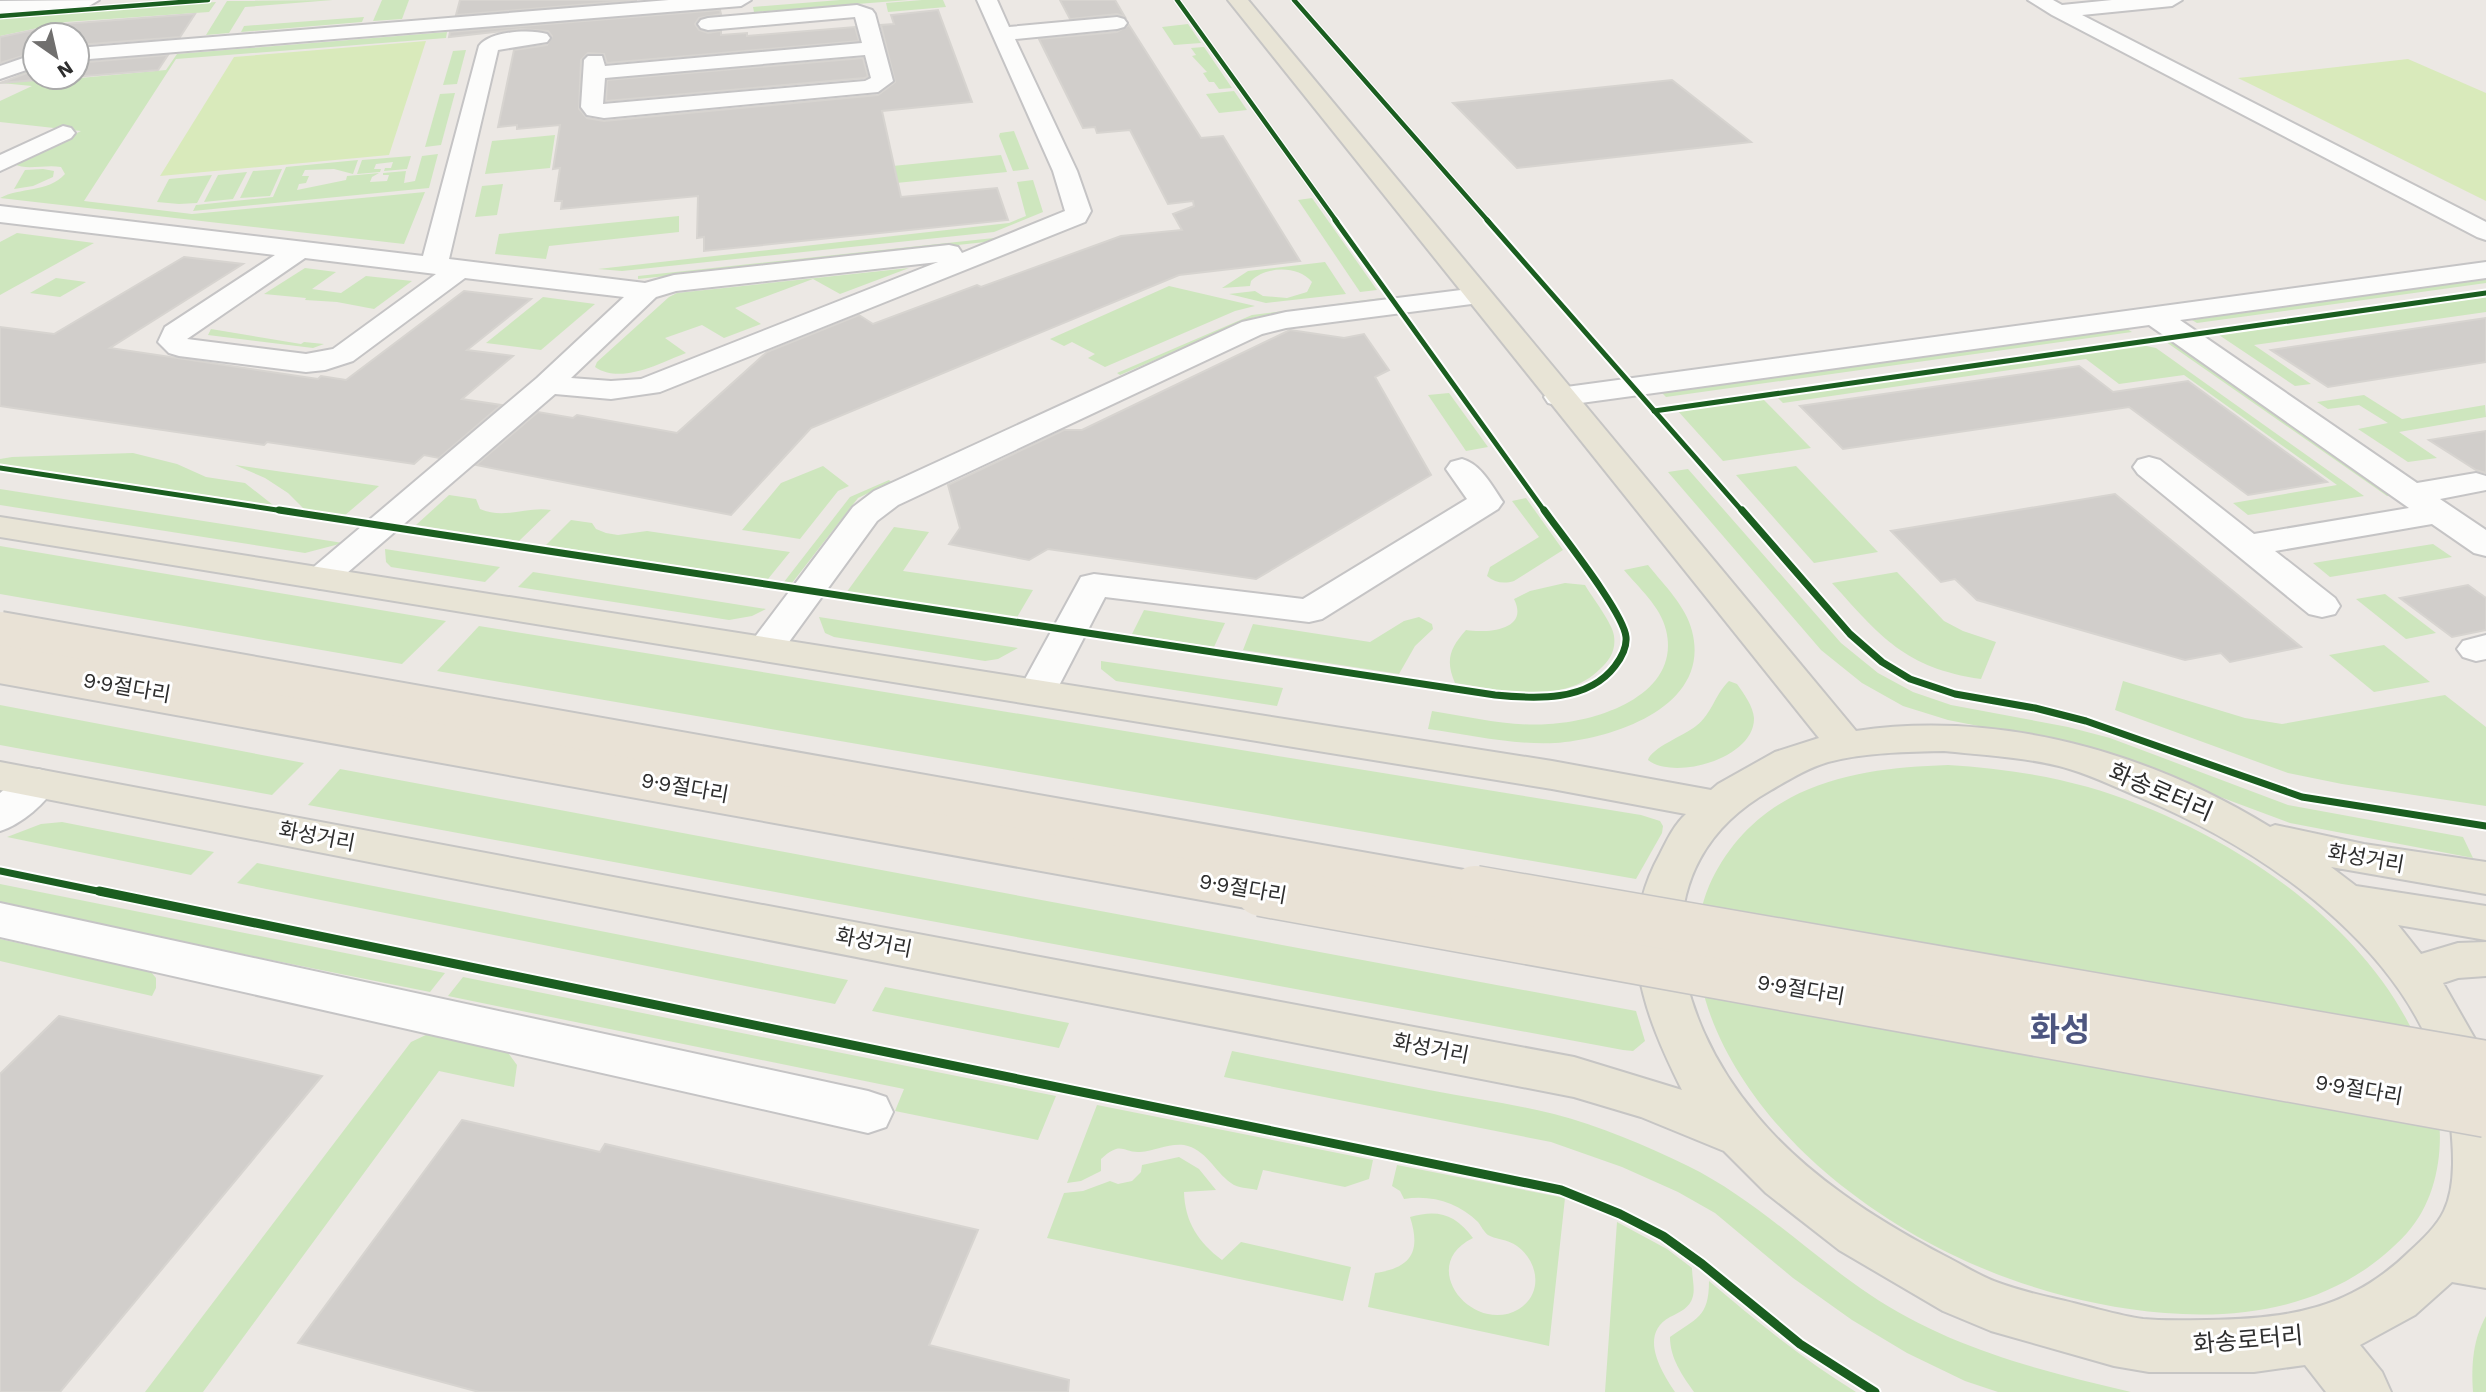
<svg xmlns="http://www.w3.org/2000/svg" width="2486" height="1392" viewBox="0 0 2486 1392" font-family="'Work Sans','Noto Sans KR',sans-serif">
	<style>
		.green { fill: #cee6be }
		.pitch { fill: #d9eabb }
		.building { fill: #d1cecb; stroke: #d7d4d0; stroke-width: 2 }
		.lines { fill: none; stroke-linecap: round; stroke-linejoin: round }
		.minor-casing { stroke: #c5c4c5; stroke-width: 4 }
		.primary-casing { stroke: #c6c5c4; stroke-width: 4 }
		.minor { fill: #fcfcfb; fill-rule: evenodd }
		.primary { fill: #e8e4d6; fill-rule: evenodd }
		.trunk-bridge-far1-casing { stroke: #c6c5c4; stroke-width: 42; stroke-linecap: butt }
		.trunk-bridge-casing { stroke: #c6c5c4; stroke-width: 53; stroke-linecap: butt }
		.trunk-bridge-far1 { stroke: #e9e2d6; stroke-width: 38 }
		.trunk-bridge { stroke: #e9e2d6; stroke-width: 50 }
		.cycleway-far3-casing { stroke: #fff; stroke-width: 7 }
		.cycleway-far2-casing { stroke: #fff; stroke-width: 9 }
		.cycleway-far1-casing { stroke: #fff; stroke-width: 11 }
		.cycleway-casing { stroke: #fff; stroke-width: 13 }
		.cycleway-far3 { stroke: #1b5e20; stroke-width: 4.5 }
		.cycleway-far2 { stroke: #1b5e20; stroke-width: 5 }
		.cycleway-far1 { stroke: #1b5e20; stroke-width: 7 }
		.cycleway { stroke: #1b5e20; stroke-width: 9 }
		.labels { text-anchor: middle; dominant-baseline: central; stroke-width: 6; stroke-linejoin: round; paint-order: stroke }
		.street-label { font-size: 21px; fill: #2e2e2e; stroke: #fff }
		.near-street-label { font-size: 24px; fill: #2e2e2e; stroke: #fff }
		.near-district-label { font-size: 33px; font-weight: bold; fill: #4d5680; stroke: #fff }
	</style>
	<rect width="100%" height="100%" fill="#ece8e4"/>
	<g class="green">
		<polygon points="333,0 245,7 229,33 206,35 227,1"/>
		<polygon points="382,0 409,0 402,19 373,21"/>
		<polygon points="840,0 908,0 754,12 753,7"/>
		<polygon points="922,0 943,0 946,7 888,12 886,3"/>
		<polygon points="216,2 209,12 66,22 0,36 0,17"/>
		<polygon points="364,17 362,22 241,32 244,26"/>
		<polygon points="1188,24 1201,43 1174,45 1162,27"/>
		<path d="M447 32 446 38 176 59 84 201 192 214 425 192 404 244 0 198C20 187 48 193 65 174L61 167C45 164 27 171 14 164L81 131 0 122V101L32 86 1 83 35 68V77H77V61L91 60 80 78 166 70 177 54Z"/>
		<polygon points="1204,47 1232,88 1219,89 1214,82 1209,82 1203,73 1207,72 1192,56 1196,55 1191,48"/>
		<polygon points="466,50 457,84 443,85 453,51"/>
		<polygon points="1234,91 1247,110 1219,113 1206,94"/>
		<polygon points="455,93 441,145 425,147 440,94"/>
		<polygon points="1014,131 1029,169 1013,171 999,136 1000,133"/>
		<polygon points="555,135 550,168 485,174 492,141"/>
		<polygon points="438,154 429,188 193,211 196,205 273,197 286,167 358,160 353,174 334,169 305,170 302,176 309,176 306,183 299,184 297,190 346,180 347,176 379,173 372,177 370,182 387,181 389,175 383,175 383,173 406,171 404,183 415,181 422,156"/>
		<polygon points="1001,155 1007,172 876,185 873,168"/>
		<polygon points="411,156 407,169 384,171 385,168 391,168 393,162 376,164 374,169 381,169 380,172 357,174 362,160"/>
		<polygon points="43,169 54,171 53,177 33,186 14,189 25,170"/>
		<polygon points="282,169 270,196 240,198 253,171"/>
		<polygon points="247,172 233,199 204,202 218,175"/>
		<polygon points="212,175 197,203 179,204 157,202 169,179"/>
		<polygon points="1033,180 1043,212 994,232 622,271 598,269 1009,223 1026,216 1017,182"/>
		<polygon points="503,184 497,215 475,217 482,186"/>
		<polygon points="1312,198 1377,290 1360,292 1298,200"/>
		<polygon points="679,216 679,232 549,246 546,259 495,254 499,234"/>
		<polygon points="17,233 94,243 0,295 0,242"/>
		<polygon points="1013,233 995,241 638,279 638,276 994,238"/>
		<path d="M1325 262 1346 294 1266 303 1229 294 1255 291 1263 296 1287 298 1307 292 1312 282C1298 265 1266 266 1251 281L1250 286 1222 288 1248 271Z"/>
		<polygon points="305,268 336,272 312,289 341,293 366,276 412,281 374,309 337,302 305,300 306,298 264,294"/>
		<path d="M909 268 840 294 813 279 735 308 761 324 724 338 702 325 665 338 686 353C660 363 621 385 595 367L597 362 669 297 677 293Z"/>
		<polygon points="56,278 86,282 60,297 30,293"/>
		<polygon points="2486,279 2486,283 2197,323 2192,320"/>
		<polygon points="1169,286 1255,306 1235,311 1105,367 1088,358 1095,354 1072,342 1064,346 1050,339"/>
		<polygon points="543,297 595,304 541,350 486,343"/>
		<polygon points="2486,297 2486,312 2254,345 2311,384 2295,386 2219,335"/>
		<polygon points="1382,298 1384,301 1255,317 1120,375 1117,373 1252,315"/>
		<polygon points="211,329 301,344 304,342 324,344 313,348 208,335"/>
		<polygon points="2127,329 2132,332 1666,397 1662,393"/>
		<polygon points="2173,340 2395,495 2387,496 2166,342"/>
		<polygon points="2137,344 2156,348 2364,496 2248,515 2233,503 2337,485 2184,375 2119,384 2086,359 1783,403 1776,396"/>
		<polygon points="1449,393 1488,447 1466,451 1428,395"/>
		<polygon points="2364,395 2402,419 2485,405 2486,417 2399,432 2437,458 2408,462 2358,429 2388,423 2359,405 2328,409 2317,402"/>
		<polygon points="1762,398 1811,448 1723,461 1677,410"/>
		<polygon points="133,453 177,464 206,477 245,483 273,505 0,464 0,459 12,457"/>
		<polygon points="235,465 379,486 344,516 305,510 288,493 265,478"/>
		<polygon points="823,466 849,486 838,491 800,539 742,530 781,483"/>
		<polygon points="1796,466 1878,552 1814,563 1736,475"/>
		<polygon points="1688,469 1841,643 1878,673 1913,692 1951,705 2068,727 2110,738 2288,805 2463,837 2473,858 2290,823 2145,769 2065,743 1948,720 1903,706 1862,683 1821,650 1668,472"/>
		<polygon points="889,480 891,482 858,498 792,583 784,582 850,497"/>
		<polygon points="0,489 343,543 305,553 0,505"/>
		<path d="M449 495 476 499 480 509C505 520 526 506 551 510L519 541 416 525Z"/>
		<path d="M1526 498 1563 550 1514 581C1504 584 1495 583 1487 576L1490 567 1539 537 1512 501Z"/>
		<polygon points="571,520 592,523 596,529 606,533 618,535 647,531 790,552 768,579 546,545"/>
		<polygon points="894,527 929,532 903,571 1033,590 1016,619 846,593"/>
		<polygon points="2433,544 2452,557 2330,577 2313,563"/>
		<polygon points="0,546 446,621 402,664 0,594"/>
		<polygon points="385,549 500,567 485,582 391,567 386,562"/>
		<path d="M1648 565C1664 585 1686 606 1692 631 1712 707 1612 739 1555 743 1513 745 1470 735 1428 729L1432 711C1471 717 1510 727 1549 724 1597 722 1682 695 1666 630 1661 607 1638 587 1624 570Z"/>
		<polygon points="533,572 766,609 752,616 729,620 518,587"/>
		<path d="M1897 572 1944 621 1963 631 1996 642 1981 679C1905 668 1881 637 1832 583Z"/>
		<path d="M1565 583 1585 585C1592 597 1613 624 1614 636 1616 650 1610 660 1600 669 1563 706 1501 690 1455 683 1445 660 1450 648 1466 630 1486 633 1530 631 1514 599L1530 591Z"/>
		<polygon points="2385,594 2436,633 2406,639 2356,599"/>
		<polygon points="1144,610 1225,623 1214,647 1132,634"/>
		<polygon points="819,617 1018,648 998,659 985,661 834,637 825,633"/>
		<polygon points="1419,617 1432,624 1433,629 1415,646 1399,674 1243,650 1253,624 1370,642 1404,621"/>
		<polygon points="479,626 1641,815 1660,821 1663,826 1662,833 1636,879 437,671"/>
		<polygon points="2384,645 2430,682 2374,692 2329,655"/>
		<polygon points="1101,661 1283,688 1277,706 1116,681 1101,669"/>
		<path d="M1729 681 1737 684C1744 694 1753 706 1754 718 1755 758 1675 781 1648 760 1651 748 1685 735 1696 726 1712 714 1715 694 1729 681Z"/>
		<polygon points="2123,681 2245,718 2282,724 2445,695 2486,727 2486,806 2342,784 2288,773 2115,710"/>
		<polygon points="0,705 304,763 272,795 0,745"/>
		<path d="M1948 765C1996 768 2042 774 2088 787 2231 829 2396 937 2434 1089 2446 1137 2441 1195 2407 1233 2344 1302 2256 1320 2165 1313 2044 1303 1925 1255 1831 1177 1753 1113 1665 991 1709 886 1726 848 1753 818 1790 798 1839 772 1894 767 1948 765Z"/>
		<polygon points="340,769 1636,1011 1645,1041 1633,1051 1623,1050 308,805"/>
		<polygon points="62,822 214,852 191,875 7,837 41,824"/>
		<polygon points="257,863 848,980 835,1004 237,883"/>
		<polygon points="0,884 445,973 430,992 0,905"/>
		<polygon points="0,939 151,972 156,978 156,988 152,996 0,961"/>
		<polygon points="463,977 1056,1096 1038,1140 895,1111 904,1089 448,996"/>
		<polygon points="885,987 1069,1023 1059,1048 872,1011"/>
		<polygon points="430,1033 506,1050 517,1065 514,1087 439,1071 203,1392 145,1392 411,1042"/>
		<path d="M1232 1051C1298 1064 1364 1077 1429 1090 1471 1098 1514 1104 1554 1114 1600 1126 1645 1145 1688 1166 1755 1199 1808 1253 1869 1294 1949 1348 2038 1370 2131 1392H1998L1965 1381 1907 1353 1852 1320 1793 1278 1715 1213 1678 1192 1622 1167 1551 1142 1224 1077Z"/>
		<path d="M1097 1105 1373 1160 1369 1179 1345 1187 1263 1170 1257 1190C1249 1188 1237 1188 1231 1183 1214 1171 1206 1149 1184 1145 1169 1143 1155 1151 1140 1152 1122 1153 1122 1140 1101 1159V1171L1081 1181 1067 1183Z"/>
		<path d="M1179 1157 1199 1169 1216 1190 1184 1192C1185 1222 1198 1242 1222 1260L1241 1242 1351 1267 1343 1301 1047 1238 1064 1193 1083 1191 1110 1181 1118 1184 1132 1181 1141 1172 1142 1165Z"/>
		<path d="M1397 1165 1565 1198 1549 1346 1368 1307 1375 1273C1412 1268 1421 1251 1410 1217 1438 1209 1455 1214 1473 1238 1415 1266 1474 1336 1519 1309 1544 1293 1538 1261 1517 1246 1508 1239 1494 1239 1488 1235 1484 1232 1481 1226 1478 1222 1459 1203 1431 1194 1404 1199L1400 1191 1392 1186Z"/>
		<path d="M1617 1222 1667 1249 1692 1268C1692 1277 1695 1288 1693 1296 1690 1308 1680 1312 1670 1317 1639 1334 1660 1370 1675 1392H1605Z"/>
		<path d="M1709 1281C1756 1321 1803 1359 1856 1392H1694C1682 1375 1670 1358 1670 1337 1696 1318 1709 1318 1709 1281Z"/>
		<path d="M2486 1316V1392H2473C2471 1364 2473 1340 2486 1316Z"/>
	</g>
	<g class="pitch">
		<polygon points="426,41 389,155 160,176 234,57"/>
		<polygon points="2408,59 2486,93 2486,201 2238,78"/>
	</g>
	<g class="building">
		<polygon points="460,0 637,0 456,15"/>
		<polygon points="1060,0 1115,0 1125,17 1117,14 1070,19"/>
		<polygon points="720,10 721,14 699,18 695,24 699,30 708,33 721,31 721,35 747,33 747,36 855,27 859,41 607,63 604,54 588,53 581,60 579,109 587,118 604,121 878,95 895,82 881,25 894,24 891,15 938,10 972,102 882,111 901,197 997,188 1008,220 704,251 704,237 697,238 698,196 561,209 562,201 555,201 560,168 553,169 560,125 517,129 517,125 498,127 514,50 547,45 552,36 548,31 521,29 449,37 450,32"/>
		<polygon points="195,14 180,37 77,45 77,35 35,35 35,52 0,63 0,37 63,24"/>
		<polygon points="1129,25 1201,138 1223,136 1300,261 1179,275 811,428 731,515 476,465 538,412 573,418 577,415 677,433 767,352 859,315 873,324 977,285 981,287 1121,236 1182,230 1173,214 1194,206 1193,201 1168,204 1130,130 1097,133 1095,127 1083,128 1039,39 1117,32"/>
		<polygon points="168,55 158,70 0,83 35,70 35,77 77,77 77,63"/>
		<polygon points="863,58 868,77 864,78 606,101 607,80"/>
		<polygon points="1672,80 1751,142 1517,168 1453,103"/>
		<polygon points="184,257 243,264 110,348 318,379 321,376 346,380 464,291 531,299 467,350 513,356 462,399 501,405 439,458 424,455 414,464 267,442 264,445 0,406 0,327 54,334"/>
		<polygon points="2486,318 2486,362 2328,387 2271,350"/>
		<polygon points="1290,330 1344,338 1364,334 1389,370 1375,377 1431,475 1256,579 1048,549 1029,560 949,544 960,528 948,485 1064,430 1082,430"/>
		<polygon points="2079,366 2113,392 2188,381 2327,482 2248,495 2129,407 1843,449 1800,406"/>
		<polygon points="2486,431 2486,473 2476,470 2429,440"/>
		<polygon points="2115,494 2301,647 2230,662 2221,653 2185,660 1977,600 1955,579 1941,582 1891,531"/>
		<polygon points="2468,585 2486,598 2486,630 2452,637 2400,598"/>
		<polygon points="59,1016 322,1076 60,1392 0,1392 0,1074"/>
		<polygon points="462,1120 600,1152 605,1144 978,1230 929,1345 1069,1380 1068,1392 479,1392 298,1343"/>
	</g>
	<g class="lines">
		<g class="minor-casing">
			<g id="minor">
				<polygon points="99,0 89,6 0,13 0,1"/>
				<polygon points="669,0 751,0 741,6 77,60 77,48"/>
				<path d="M977 0H997L1009 27 1117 17 1124 19 1127 23 1124 27 1117 29 1015 39 1077 171 1091 211 1085 222 660 392 611 399 555 394 333 585 321 589 309 585 303 578 309 571 537 378 624 297 465 278 353 361 325 370 306 372 179 356 169 353 158 342 165 327 275 255 0 222V206L423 256 479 46C490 31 530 29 547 34L550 38 547 42 498 50 449 259 645 283 674 275 949 245 958 247 962 253 1065 211 1053 171ZM305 258 436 274 333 349 306 354 187 339ZM938 262 641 379 611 381 571 378 656 297 676 291Z"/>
				<polygon points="2028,0 2053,0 2062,5 2112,0 2182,0 2172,6 2082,15 2486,222 2486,240 2477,237 2052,15"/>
				<path d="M857 5 872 10 875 14 893 81 878 92 604 118 587 115 581 107 584 60 588 56H602L605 66 862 43 855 17 708 30 701 28 698 24 701 20 708 18ZM865 55 871 78 865 81 603 104 605 78Z"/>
				<polygon points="35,54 35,67 0,79 0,66"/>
				<polygon points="63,126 71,128 75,133 71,138 0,171 0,155"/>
				<polygon points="2486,262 2486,278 2180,320 2417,483 2476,473 2486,476 2486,490 2440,499 2486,530 2486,556 2474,553 2432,524 2275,551 2335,598 2340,606 2335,614 2322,617 2309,614 2138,474 2133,467 2138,460 2149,457 2160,460 2254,534 2409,508 2149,325 1559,406 1548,403 1544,397 1548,391 1559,388"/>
				<polygon points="1477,288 1487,290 1491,296 1487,302 1286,328 1262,334 898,505 877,521 778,657 765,661 752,657 746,649 853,507 874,491 1242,322 1286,312"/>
				<path d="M1462 459C1481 464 1492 486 1503 502L1498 509 1322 619 1309 622 1105 597 1051 701 1037 704 1023 701 1018 692 1081 577 1094 574 1303 599 1467 499 1446 469 1451 462Z"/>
				<polygon points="2486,635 2486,659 2476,661 2463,657 2457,649 2463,641"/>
				<path d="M38 769 52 773 58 783C46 803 22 824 0 831V793L24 773Z"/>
				<polygon points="0,903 868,1091 886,1097 893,1112 886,1127 868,1133 0,937"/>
			</g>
		</g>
		<g class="primary-casing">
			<path id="primary" d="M1228 0H1248L1856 731C1999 710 2148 752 2270 827L2275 825 2364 844 2486 862V894L2331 867 2356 886 2486 906V940L2398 925 2421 954 2458 943 2486 942V976L2458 978 2443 983 2475 1039 2486 1069V1288L2452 1282 2415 1315 2360 1345 2382 1372 2391 1392H2326L2305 1365 2254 1372H2149L2114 1366 1991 1331 1943 1311 1839 1250 1766 1193 1724 1151 1641 1117 1574 1097 0 790V762L1574 1057 1682 1090C1643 1012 1614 937 1660 854 1667 840 1674 825 1686 814L1552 789 0 537V517L1552 761 1711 790 1718 784 1775 752 1819 738ZM1944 751C1982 755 2022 757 2059 766 2087 773 2113 786 2139 797 2272 853 2429 961 2450 1116 2453 1145 2457 1184 2444 1211 2437 1226 2422 1240 2410 1251 2350 1310 2287 1319 2207 1320 2185 1320 2164 1321 2143 1319 2122 1316 2102 1310 2081 1305 2054 1298 2026 1293 1999 1283 1979 1276 1961 1264 1943 1255 1875 1219 1806 1175 1757 1116 1672 1016 1636 866 1771 790 1790 779 1808 768 1828 762 1866 752 1906 752 1944 751Z"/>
		</g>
		<use href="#minor" class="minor"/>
		<use href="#primary" class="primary"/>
		<g class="trunk-bridge-far1-casing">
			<g id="trunk-bridge-far1">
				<polyline points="0,631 1485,893"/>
				<polyline points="0,664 1270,893"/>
			</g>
		</g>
		<g class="trunk-bridge-casing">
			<g id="trunk-bridge">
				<polyline points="1261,891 2486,1112"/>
				<polyline points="1475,891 2486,1066"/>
			</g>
		</g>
		<use href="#trunk-bridge-far1" class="trunk-bridge-far1"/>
		<use href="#trunk-bridge" class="trunk-bridge"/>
		<g class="cycleway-far3-casing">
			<g id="cycleway-far3">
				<polyline points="1177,0 1337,222"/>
				<polyline points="1294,0 1489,222"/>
				<polyline points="0,16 208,0"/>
			</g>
		</g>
		<g class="cycleway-far2-casing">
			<g id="cycleway-far2">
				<polyline points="1335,220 1545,512"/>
				<polyline points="1487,220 1743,512"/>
				<polyline points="1654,411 2486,293"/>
				<polyline points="0,468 290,512"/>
			</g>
		</g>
		<g class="cycleway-far1-casing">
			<g id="cycleway-far1">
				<path d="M279 510 1495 695C1535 699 1588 702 1615 666 1621 658 1627 647 1626 637 1624 613 1561 534 1544 510"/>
				<polyline points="1742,510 1850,634 1882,662 1910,679 1955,694 2035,708 2086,721 2302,797 2486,826"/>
				<polyline points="0,871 107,893"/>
			</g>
		</g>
		<g class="cycleway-casing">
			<polyline id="cycleway" points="99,891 1561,1190 1620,1214 1663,1236 1702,1264 1800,1344 1875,1392"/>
		</g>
		<use href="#cycleway-far3" class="cycleway-far3"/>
		<use href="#cycleway-far2" class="cycleway-far2"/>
		<use href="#cycleway-far1" class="cycleway-far1"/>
		<use href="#cycleway" class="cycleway"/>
	</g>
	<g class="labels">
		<g class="street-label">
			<text transform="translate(127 687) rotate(10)">9·9절다리</text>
			<text transform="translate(685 787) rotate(10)">9·9절다리</text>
			<text transform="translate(317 836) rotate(11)">화성거리</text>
			<text transform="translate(2366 858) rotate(10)">화성거리</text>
			<text transform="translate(1243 888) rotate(10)">9·9절다리</text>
			<text transform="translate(874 942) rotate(11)">화성거리</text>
			<text transform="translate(1801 989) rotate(10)">9·9절다리</text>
			<text transform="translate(1431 1048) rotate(11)">화성거리</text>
			<text transform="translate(2359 1089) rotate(10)">9·9절다리</text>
		</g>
		<g class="near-street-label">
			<text transform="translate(2161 792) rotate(23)">화송로터리</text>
			<text transform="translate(2248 1340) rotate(-5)">화송로터리</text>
		</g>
		<g class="near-district-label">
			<text x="2060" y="1029">화성</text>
		</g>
	</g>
	<g transform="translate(56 56) rotate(146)"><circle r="33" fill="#ffffff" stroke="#ababab" stroke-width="2"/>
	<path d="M0-5L12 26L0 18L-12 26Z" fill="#706f6e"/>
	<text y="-10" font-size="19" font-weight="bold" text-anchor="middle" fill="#2e2e2e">N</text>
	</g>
</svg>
